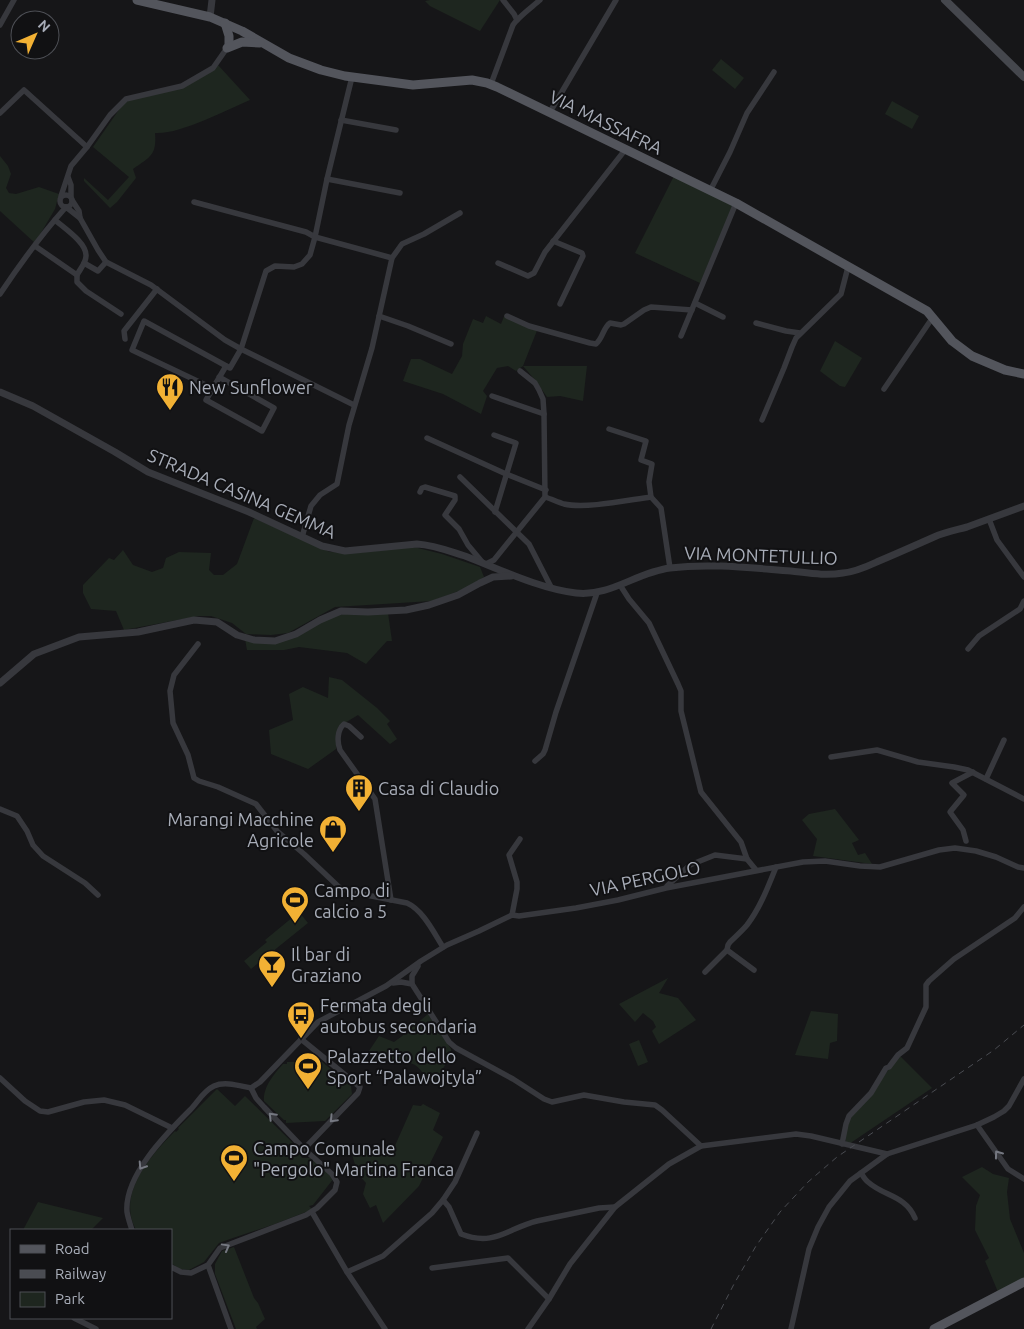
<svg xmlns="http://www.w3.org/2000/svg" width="1024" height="1329" viewBox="0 0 1024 1329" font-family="Ubuntu,sans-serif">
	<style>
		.green { fill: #1e261f }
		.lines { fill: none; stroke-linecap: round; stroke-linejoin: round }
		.minor { stroke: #37383d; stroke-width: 5.5 }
		.tertiary { stroke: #37383d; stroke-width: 7 }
		.secondary { stroke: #45474d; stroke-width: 8 }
		.primary { stroke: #53555c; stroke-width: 9 }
		.rail { stroke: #4a4c52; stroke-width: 1; stroke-dasharray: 6 5; stroke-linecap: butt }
		.oneway { stroke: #757881 }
		.labels { text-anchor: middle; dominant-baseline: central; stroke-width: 4; stroke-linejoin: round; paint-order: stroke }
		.street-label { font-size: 18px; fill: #a8adb8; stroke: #111113 }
		.poi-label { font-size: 18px; fill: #a8adb8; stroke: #111113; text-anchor: start }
	</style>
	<rect width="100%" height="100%" fill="#161618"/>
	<g class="green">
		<polygon points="430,0 500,0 480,31 430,6 425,1"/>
		<polygon points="721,59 744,78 735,89 712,70"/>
		<path d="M218 65 250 100C226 110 179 135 155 133 157 155 150 157 133 169L136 178 117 202 110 208 84 181V178L108 200 129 177 93 147 123 104 136 96 189 83Z"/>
		<polygon points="892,101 919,116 912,129 885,114"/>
		<polygon points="0,156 8,166 11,174 6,188 9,193 16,194 39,187 59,194 55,209 35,243 0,211"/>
		<polygon points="675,174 734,205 700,283 635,253"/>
		<polygon points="505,314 538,328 523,366 587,366 583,401 560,396 547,397 536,381 523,366 516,371 508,366 497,368 483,391 487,396 481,414 443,394 403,381 411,359 420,359 452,374 462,356 463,344 473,319 483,323 486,316 501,324"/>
		<polygon points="835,341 862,358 845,387 840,386 820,371"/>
		<polygon points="254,518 330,552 355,553 414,547 442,554 480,567 484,577 467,588 432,601 335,607 288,633 271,635 246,634 232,623 211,616 199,616 124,630 116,611 91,609 83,593 83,585 109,558 114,560 123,550 133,565 152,572 163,568 166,558 179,552 211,553 209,570 214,575 223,575 237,564"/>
		<polygon points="351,613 388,613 392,641 387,641 366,664 347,653 299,647 284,650 247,650 245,639 282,639 328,617"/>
		<polygon points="329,677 342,680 377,708 390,721 387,724 397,739 390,744 358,715 338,727 336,749 308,769 271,754 269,730 293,720 289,694 303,687 328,698"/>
		<polygon points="835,809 859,840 852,843 858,855 865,853 872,864 813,856 817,839 802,820 809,814"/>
		<polygon points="299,912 308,923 251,969 244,961 267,942 265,940"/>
		<polygon points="668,978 659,993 678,998 696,1020 659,1044 652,1031 656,1027 653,1021 643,1013 635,1022 619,1004"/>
		<polygon points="811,1011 838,1014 837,1041 830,1043 828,1059 795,1055"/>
		<path d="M428 1014 451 1049V1055L438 1077C422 1082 425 1071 415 1065 405 1060 393 1064 383 1062 379 1061 375 1060 371 1059L369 1051 379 1036 394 1042 401 1037Z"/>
		<polygon points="639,1040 648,1062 638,1066 629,1044"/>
		<polygon points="899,1055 932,1088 849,1144 846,1143 845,1137 848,1120 871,1094"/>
		<path d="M321 1061 351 1086 352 1094 325 1121 286 1123V1120H284L264 1101C263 1087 274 1074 283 1064H287V1062Z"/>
		<path d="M217 1089 235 1106 245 1096 300 1150 301 1156 302 1158H310L334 1178 313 1205 309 1206 312 1209 311 1210 275 1224 230 1239 219 1243 204 1262 189 1270 179 1269 171 1263V1230H136C116 1194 151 1155 175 1131L176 1132 179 1129 178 1128Z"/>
		<path d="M423 1104 440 1113 433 1130 443 1137 419 1186 383 1223 376 1205 370 1208 363 1194 366 1183C357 1174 355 1165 352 1154L372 1147 390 1157 413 1105 421 1106Z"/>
		<polygon points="982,1167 993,1174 1009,1178 1007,1192 1010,1219 1024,1253 1024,1279 998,1292 985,1261 989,1258 975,1230 976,1206 980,1195 962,1177"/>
		<polygon points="38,1202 103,1218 91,1230 23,1230"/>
		<polygon points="234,1247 254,1298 258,1303 265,1319 256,1327 257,1329 236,1329 215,1274 215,1264 222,1251"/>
	</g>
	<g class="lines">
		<g class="minor">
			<polyline points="503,0 514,14 517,20"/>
			<polyline points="0,25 14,0"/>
			<path d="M491 84 513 25C518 17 532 7 540 0"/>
			<polyline points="550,112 616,0"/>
			<polyline points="0,113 24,90 87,147"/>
			<polyline points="341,120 396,130"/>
			<polyline points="68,177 71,185 71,197"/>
			<polyline points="327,179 400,193"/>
			<polyline points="710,191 730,152 747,113 774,72"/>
			<circle cx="66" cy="201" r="6"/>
			<polyline points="61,196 71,166 87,147 110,115 126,99 182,86 213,68 227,48"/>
			<polyline points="72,200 79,211 80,218 98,250 106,262 151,285 225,340 241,349 354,405"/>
			<polyline points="194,202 306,232 315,237 392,258"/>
			<path d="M55 220C64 228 87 243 86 256 86 263 80 269 77 275"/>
			<polyline points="553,241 582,253 583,256 560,304"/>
			<polyline points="35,246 77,275 77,282 86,291 121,314"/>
			<polyline points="84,263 98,271 106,262"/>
			<polyline points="498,263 528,276 534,273 545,252 625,150"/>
			<path d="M0 294C20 264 42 234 66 207L80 218"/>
			<polyline points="695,303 723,317"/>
			<polyline points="379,316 408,326 451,344"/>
			<path d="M507 316 529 326 590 343 596 344C603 338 603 328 610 323L621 325 624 324 644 310 651 307 692 310"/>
			<polyline points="756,323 786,331 800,333"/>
			<polyline points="681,336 736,203"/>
			<polyline points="125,339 124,331 157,289"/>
			<polyline points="219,377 274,408 262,431 206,400 226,366"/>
			<polyline points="212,388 132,350 144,321 230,368 241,349 266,271 275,266 294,267 302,264 310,255 315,237 327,179 352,77"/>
			<polyline points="884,389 933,317"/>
			<polyline points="492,396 544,414"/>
			<polyline points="762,420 784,368 792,347 796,338 841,294 848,267"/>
			<polyline points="609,429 646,441 641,460 652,464 649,482 651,497 661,508 670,568"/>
			<polyline points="494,435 516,443 495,512"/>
			<polyline points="427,438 506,474 546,490"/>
			<polyline points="460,477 529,544 551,587"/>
			<polyline points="420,492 422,488 425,487 455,496 455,500 445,515 459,529 468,545 483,563"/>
			<path d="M545 497C551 499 558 502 564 504 586 509 628 500 651 497"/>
			<polyline points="989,519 997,540 1024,577"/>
			<polyline points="302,537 311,506 320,495 337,484 349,425 372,348 392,258 402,244 424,234 460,213"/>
			<polyline points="486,564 494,560 545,497 544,414 543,399 539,390 535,383 520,371"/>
			<polyline points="620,585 629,599 649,623 678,684 681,691 681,711 701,792 741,842 747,859 756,870"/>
			<path d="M198 644 174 675 170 691 173 723 188 755 194 778 199 781 218 787 256 804 277 831 304 854 340 888 351 892 407 903C423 910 434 933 443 947"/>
			<polyline points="968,649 979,636 1020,609 1024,601"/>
			<path d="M361 737 349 726 344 724C337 730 337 742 340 750L375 799 391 900"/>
			<polyline points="831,757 877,750 918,762 954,767 968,770 1024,799"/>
			<polyline points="535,761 543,754 545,750 556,712 597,593"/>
			<polyline points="986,779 1004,740"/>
			<polyline points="0,809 17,816 27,831 33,845 43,856 85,883 98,895"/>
			<polyline points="966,841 963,830 950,812 964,795 952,783 973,772"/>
			<polyline points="667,886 690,865 715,855 747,859"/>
			<polyline points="512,915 517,889 517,882 509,855 520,839"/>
			<polyline points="727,950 754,970"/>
			<path d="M705 972 727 950 728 945 730 942C735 937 742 931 747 925 760 908 768 887 776 867"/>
			<polyline points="393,983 401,982 412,984 449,1042 456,1048 513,1079 544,1099 552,1102 584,1095 624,1102 655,1105 662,1110 701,1146"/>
			<polyline points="412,984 412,976 418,966"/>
			<polyline points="301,1039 360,1087 358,1093 304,1149"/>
			<polyline points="0,1078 25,1101 40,1111 48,1112 84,1102 104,1100 125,1105 172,1128"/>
			<polyline points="977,1125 1008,1169 1024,1179"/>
			<polyline points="842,1144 846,1124 849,1116 871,1093 886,1068 889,1067 898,1055 907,1048 926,1007 926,985 929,981 954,959 1015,918 1024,907"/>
			<path d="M861 1173C863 1176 865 1180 868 1182 885 1197 905 1195 915 1218"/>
			<path d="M443 1200 449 1207 461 1234C495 1247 508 1228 537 1221L599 1208 615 1207"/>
			<polyline points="312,1212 347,1272 385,1329"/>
			<path d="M132 1230C130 1224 128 1218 127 1212 124 1176 166 1134 190 1110 198 1102 203 1091 214 1086 225 1081 240 1086 251 1088L260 1082 318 1022 386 986 421 961 447 945 479 931 512 915 519 916 576 908 618 900 666 888 803 862 825 861 860 866 880 867 939 850 955 848 976 851 996 857 1018 867 1024 868"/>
			<polyline points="208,1265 231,1329"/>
			<polyline points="171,1267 181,1272 191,1273 208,1265 220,1248 306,1215 317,1208 335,1190 337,1182 332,1174 304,1149 264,1107 256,1098 251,1088"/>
			<polyline points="432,1268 508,1258 549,1299"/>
			<polyline points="347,1272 383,1256 432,1213 443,1200 455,1182 477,1133"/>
			<polyline points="74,1318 96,1329"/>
			<polyline points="528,1329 549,1299 570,1264 615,1207 669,1164 701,1146 796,1134 811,1136 887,1154"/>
			<polyline points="791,1329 809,1249 818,1227 829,1207 850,1181 887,1154 977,1125 994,1117 1004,1111 1009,1106 1024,1079"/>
		</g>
		<g class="tertiary">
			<polyline points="210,17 212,0"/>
			<path d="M0 392 33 406 115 452 148 472 249 512 322 546 345 551 417 544C434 545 449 551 465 556 499 569 540 589 576 593 610 597 637 572 670 568 710 563 751 568 791 571 809 573 825 576 843 573 856 572 868 566 879 561 898 553 916 545 934 537 945 532 956 530 967 527 986 520 1005 513 1024 506"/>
			<polyline points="0,683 34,654 79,637 138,632 194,620 217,622 237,635 254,640 275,641 296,634 320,620 341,611 368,612 406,610 429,605 458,595 480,583 493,577 511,576"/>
		</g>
		<polyline class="secondary" points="945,0 1024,77"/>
		<g class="primary">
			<polyline points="137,0 210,17 242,31 289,58 321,70 345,76 413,85 472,80 487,83 497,87 736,203 927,311 952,341 972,356 1005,370 1024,374"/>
			<polyline points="225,23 229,36 229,44"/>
			<polyline points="227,48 242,42 260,43"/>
			<polyline points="934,1329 1024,1282"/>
		</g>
		<polyline class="rail" points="711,1329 734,1284 756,1246 780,1212 808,1182 837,1157 994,1050 1024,1025"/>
	</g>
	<defs><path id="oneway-chevron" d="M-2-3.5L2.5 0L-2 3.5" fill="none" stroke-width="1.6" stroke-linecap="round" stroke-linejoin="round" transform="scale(1.25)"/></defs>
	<g class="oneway">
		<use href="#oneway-chevron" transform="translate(272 1116) rotate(-135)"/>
		<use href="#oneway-chevron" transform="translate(333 1119) rotate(134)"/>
		<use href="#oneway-chevron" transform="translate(998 1154) rotate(-126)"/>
		<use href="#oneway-chevron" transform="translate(142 1166) rotate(123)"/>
		<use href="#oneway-chevron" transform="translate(226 1247) rotate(-29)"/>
	</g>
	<defs>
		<g id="restaurant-pin" transform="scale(1.4375)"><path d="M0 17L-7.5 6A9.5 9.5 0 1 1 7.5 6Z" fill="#f2b134" stroke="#111113"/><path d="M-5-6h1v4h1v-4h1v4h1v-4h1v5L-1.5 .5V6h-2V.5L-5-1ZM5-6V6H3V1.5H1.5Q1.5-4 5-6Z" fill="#111"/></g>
		<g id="building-pin" transform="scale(1.4375)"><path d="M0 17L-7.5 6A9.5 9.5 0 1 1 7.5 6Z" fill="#f2b134" stroke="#111113"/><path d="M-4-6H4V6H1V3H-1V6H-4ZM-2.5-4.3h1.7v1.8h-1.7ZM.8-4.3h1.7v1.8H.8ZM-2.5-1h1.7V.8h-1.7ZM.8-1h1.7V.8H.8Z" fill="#111"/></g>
		<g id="shop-pin" transform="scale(1.4375)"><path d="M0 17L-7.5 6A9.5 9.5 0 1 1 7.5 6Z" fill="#f2b134" stroke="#111113"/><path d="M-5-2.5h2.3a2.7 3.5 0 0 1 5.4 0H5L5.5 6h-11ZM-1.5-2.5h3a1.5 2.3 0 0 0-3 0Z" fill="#111"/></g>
		<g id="stadium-pin" transform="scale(1.4375)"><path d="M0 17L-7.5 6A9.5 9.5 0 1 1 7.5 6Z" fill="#f2b134" stroke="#111113"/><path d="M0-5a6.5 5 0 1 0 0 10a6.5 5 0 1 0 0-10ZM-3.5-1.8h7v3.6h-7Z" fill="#111"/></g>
		<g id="bar-pin" transform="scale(1.4375)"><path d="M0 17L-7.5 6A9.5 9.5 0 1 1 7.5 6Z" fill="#f2b134" stroke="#111113"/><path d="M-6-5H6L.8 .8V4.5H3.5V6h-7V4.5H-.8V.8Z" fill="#111"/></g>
		<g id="bus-pin" transform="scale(1.4375)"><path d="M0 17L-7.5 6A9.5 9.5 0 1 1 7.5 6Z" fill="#f2b134" stroke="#111113"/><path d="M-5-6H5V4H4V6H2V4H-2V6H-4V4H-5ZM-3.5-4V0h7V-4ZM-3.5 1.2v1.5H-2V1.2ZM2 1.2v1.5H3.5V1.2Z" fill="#111"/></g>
	</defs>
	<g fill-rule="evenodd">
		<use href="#restaurant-pin" x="170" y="387"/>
		<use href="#building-pin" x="359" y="788"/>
		<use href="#shop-pin" x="333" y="829"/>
		<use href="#stadium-pin" x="295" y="900"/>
		<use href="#bar-pin" x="272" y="964"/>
		<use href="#bus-pin" x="301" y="1015"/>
		<use href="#stadium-pin" x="308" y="1066"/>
		<use href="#stadium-pin" x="234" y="1158"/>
	</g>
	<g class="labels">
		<g class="street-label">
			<text transform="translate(606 122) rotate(26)">VIA MASSAFRA</text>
			<text transform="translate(242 493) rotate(23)">STRADA CASINA GEMMA</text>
			<text transform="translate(761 555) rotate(2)">VIA MONTETULLIO</text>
			<text transform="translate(645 878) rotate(-12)">VIA PERGOLO</text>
		</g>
		<g class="poi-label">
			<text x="189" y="387">New Sunflower</text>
			<text x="378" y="788">Casa di Claudio</text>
			<text x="314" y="819" text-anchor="end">Marangi Macchine<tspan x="314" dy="21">Agricole</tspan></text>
			<text x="314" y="890">Campo di<tspan x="314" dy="21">calcio a 5</tspan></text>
			<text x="291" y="954">Il bar di<tspan x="291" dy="21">Graziano</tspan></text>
			<text x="320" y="1005">Fermata degli<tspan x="320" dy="21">autobus secondaria</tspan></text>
			<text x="327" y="1056">Palazzetto dello<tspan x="327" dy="21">Sport “Palawojtyla”</tspan></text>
			<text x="253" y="1148">Campo Comunale<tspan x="253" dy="21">"Pergolo" Martina Franca</tspan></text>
		</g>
	</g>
	<rect x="10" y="1229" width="162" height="90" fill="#111113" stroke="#4d4f55"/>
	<rect x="20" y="1245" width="25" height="8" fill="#53555c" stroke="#4d4f55"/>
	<text x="55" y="1254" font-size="15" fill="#a8adb8">Road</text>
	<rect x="20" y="1270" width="25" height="8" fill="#4a4c52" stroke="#4d4f55"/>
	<text x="55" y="1279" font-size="15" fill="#a8adb8">Railway</text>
	<rect x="20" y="1292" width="25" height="15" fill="#1e261f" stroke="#4d4f55"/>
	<text x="55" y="1304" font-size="15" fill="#a8adb8">Park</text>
	<g transform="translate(35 35) rotate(45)"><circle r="24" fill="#111113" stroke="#4d4f55"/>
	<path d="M0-4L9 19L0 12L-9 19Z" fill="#f2b134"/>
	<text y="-8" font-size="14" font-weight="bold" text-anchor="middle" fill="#a8adb8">N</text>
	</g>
</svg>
